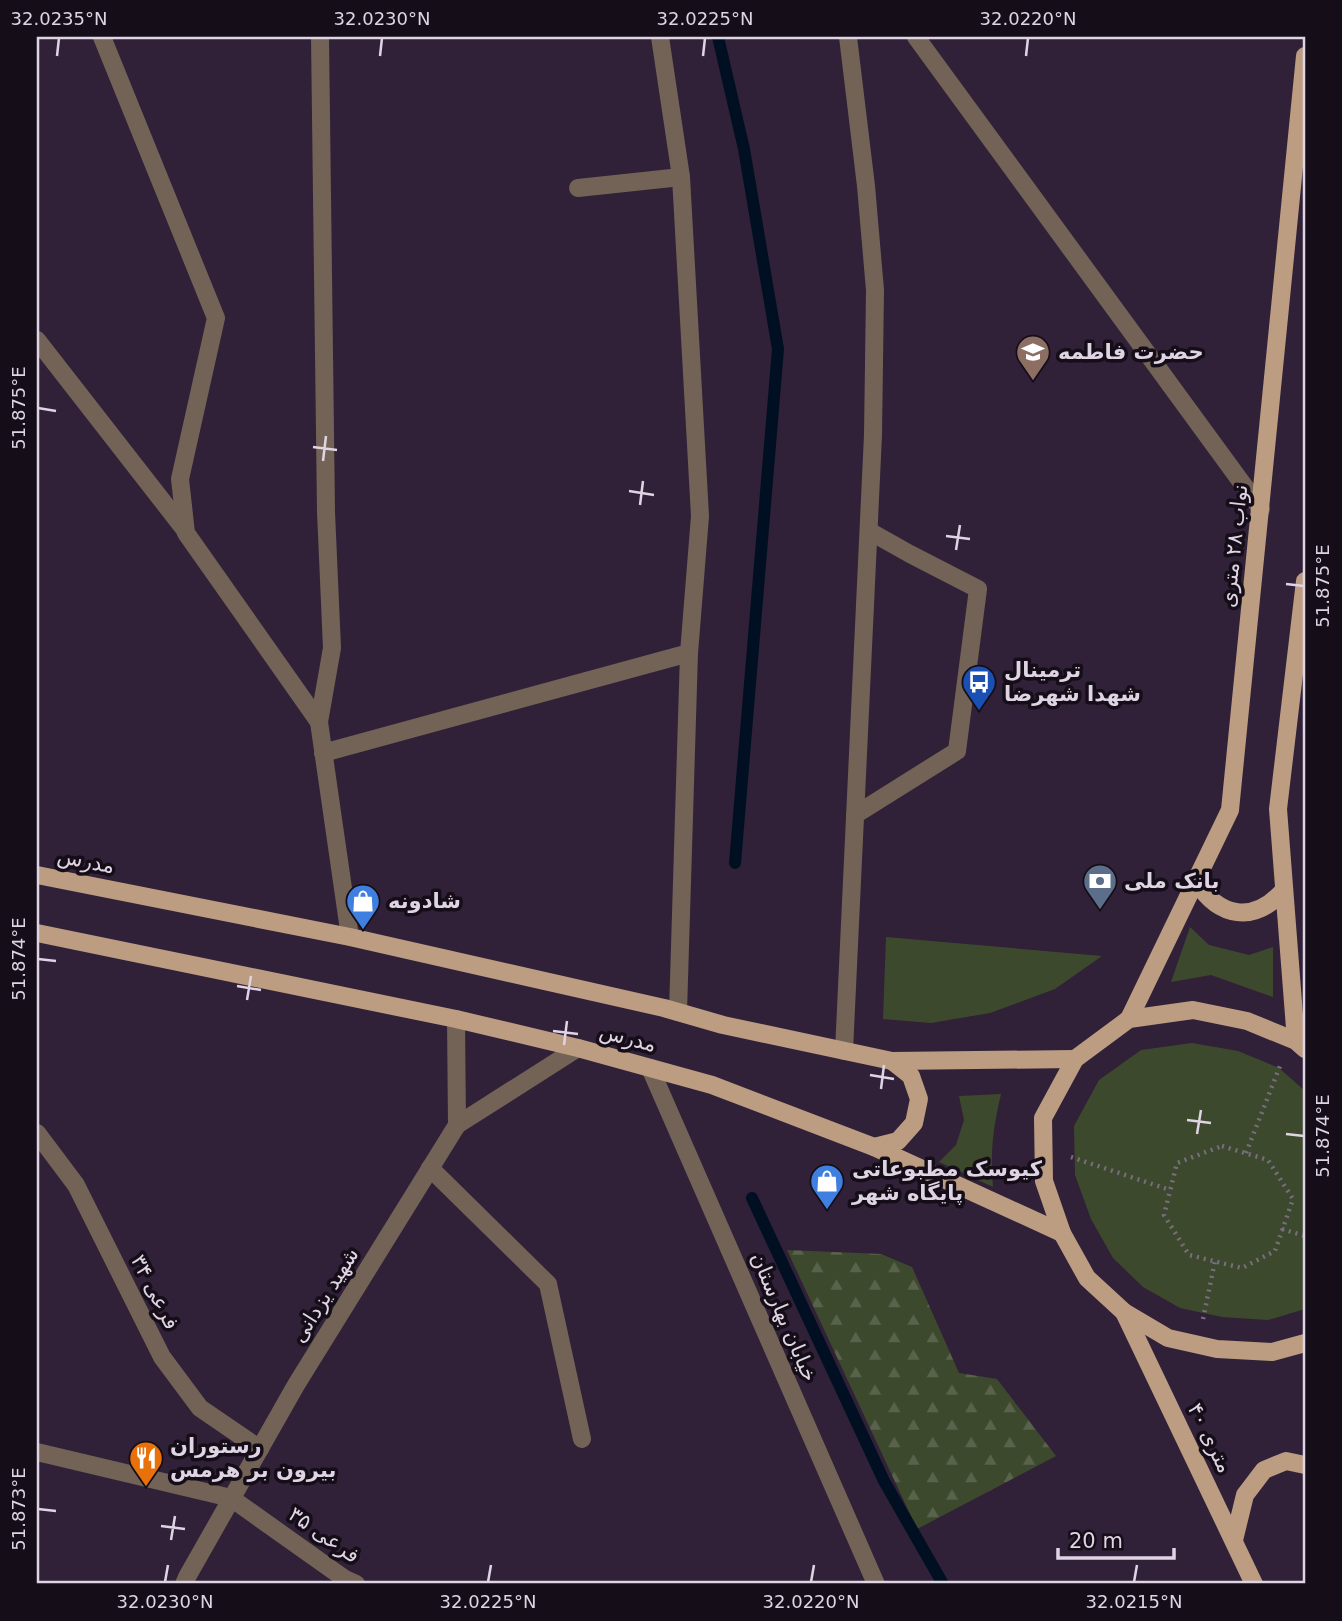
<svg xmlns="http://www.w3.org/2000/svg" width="1342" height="1621" viewBox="0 0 1342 1621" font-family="'DejaVu Sans',Vazirmatn,sans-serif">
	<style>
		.grass { fill: #3d492d }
		.forest { fill: url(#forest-firs) }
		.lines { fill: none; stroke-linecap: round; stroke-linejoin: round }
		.stream { stroke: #001022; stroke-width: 12 }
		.path { stroke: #796d80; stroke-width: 4.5; stroke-dasharray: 2 5; stroke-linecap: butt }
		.minor { stroke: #726356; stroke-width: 18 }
		.major { stroke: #bc9d82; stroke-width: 18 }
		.ticks { fill: none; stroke: #ded4e3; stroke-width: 2.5 }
		.labels { text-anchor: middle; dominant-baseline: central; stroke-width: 7; stroke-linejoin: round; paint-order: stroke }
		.poi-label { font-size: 21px; font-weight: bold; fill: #ded4e3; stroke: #150e18; text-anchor: start }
		.street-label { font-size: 21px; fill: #ded4e3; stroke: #150e18 }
		.neatline { fill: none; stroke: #ded4e3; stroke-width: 2.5 }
		.ticks-label { font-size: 18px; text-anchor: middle; fill: #ded4e3 }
	</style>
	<defs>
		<pattern id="forest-firs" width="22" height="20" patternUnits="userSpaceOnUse" patternTransform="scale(1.75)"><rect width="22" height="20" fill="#3d492d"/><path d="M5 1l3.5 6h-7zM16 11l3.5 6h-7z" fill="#59624b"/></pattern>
	</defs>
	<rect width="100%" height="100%" fill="#302138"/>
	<g class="grass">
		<polygon points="1190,927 1209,945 1249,955 1273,947 1273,997 1211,975 1171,982"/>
		<polygon points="886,937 1102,956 1055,989 990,1013 931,1023 883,1019"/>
		<polygon points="1192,1043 1238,1051 1279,1068 1305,1091 1305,1309 1268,1320 1222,1317 1180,1308 1143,1287 1113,1258 1091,1219 1075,1175 1074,1126 1099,1080 1141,1050"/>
		<path d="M1001 1094C993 1128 990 1152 993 1187L939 1162 956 1145 964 1120 959 1096Z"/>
	</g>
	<polygon class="forest" points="787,1250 881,1254 912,1267 959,1373 997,1379 1056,1456 917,1529"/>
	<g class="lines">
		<g class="stream">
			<polyline points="718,37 744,149 778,349 735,863"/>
			<polyline points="752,1198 884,1481 943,1584"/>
		</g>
		<g class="path">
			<polygon points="1222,1146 1268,1160 1293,1199 1275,1251 1242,1268 1189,1255 1164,1215 1177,1163"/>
			<polyline points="1246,1153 1280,1066"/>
			<polyline points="1071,1157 1170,1190"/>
			<polyline points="1282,1229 1305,1236"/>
			<polyline points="1203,1319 1215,1261"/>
		</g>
		<g class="minor">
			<polyline points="102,37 216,318 180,479 186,533 319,722"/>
			<polyline points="320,37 326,512 332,648 319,722 350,937"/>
			<polyline points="660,37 681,177 700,516 689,653 678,1012"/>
			<polyline points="916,37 1261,509"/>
			<polyline points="578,188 681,177"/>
			<polyline points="37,340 185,530"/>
			<polyline points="323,753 689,653"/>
			<polyline points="855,815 957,751 978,589 910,554 869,531"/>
			<polyline points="844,1051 873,435 875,290 866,186 848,37"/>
			<polyline points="650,1068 876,1584"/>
			<polyline points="457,1125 578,1048"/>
			<polyline points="37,1133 76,1185 162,1357 200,1408 260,1449"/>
			<polyline points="430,1168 548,1284 582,1439"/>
			<polyline points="37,1452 231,1498 345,1579 356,1584"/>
			<polyline points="184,1584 187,1577 296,1385 457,1125 456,1019"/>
		</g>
		<g class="major">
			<polyline points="37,875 350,937 664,1008 723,1025 892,1061 1075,1059"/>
			<path d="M1196 881C1219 918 1254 924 1284 890"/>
			<polyline points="37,933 456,1019 578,1048 712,1085 874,1147 1062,1233"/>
			<polyline points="1129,1019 1230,810 1305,56"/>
			<polyline points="1296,1041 1278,809 1305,581"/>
			<polyline points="1305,1049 1296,1041 1247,1021 1193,1010 1129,1019 1075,1059 1043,1118 1044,1181 1062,1233 1087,1278 1124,1312 1168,1338 1217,1349 1272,1352 1305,1343"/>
			<polyline points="874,1147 898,1141 914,1123 919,1099 911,1076 892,1061"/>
			<polyline points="1124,1312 1254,1584"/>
			<polyline points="1234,1540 1245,1495 1264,1470 1286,1461 1305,1465"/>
		</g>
	</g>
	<path class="ticks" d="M57 56 59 38M380 56 382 38M703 56 705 38M1026 56 1028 38M38 408 56 411M313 447 337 450M323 461 326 436M629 491 654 495M640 505 643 481M946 536 970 539M956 550 960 525M1286 584 1304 586M38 959 56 961M237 986 261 990M247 1000 251 976M553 1031 578 1034M564 1045 567 1021M870 1075 894 1079M881 1089 884 1065M1187 1120 1211 1123M1197 1134 1201 1110M1286 1134 1304 1136M38 1509 56 1511M161 1526 185 1529M171 1540 175 1516M165 1582 168 1565M488 1582 491 1565M811 1582 814 1565M1134 1582 1137 1565"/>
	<defs>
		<g id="school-pin" transform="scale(1.75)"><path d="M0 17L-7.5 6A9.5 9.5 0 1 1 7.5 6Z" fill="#8d6e63" stroke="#150e18"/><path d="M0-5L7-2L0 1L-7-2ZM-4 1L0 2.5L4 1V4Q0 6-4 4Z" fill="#fff"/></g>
		<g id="bus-pin" transform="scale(1.75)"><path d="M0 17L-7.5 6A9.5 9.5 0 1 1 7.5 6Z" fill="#1a4fb4" stroke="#150e18"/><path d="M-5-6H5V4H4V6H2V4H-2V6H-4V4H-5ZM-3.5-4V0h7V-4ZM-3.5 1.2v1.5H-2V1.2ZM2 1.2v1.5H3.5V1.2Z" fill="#fff"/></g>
		<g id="bank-pin" transform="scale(1.75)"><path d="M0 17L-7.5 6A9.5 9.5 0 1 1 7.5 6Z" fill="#5c6f8a" stroke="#150e18"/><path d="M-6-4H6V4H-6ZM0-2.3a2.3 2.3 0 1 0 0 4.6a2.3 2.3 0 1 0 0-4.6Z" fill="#fff"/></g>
		<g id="shop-pin" transform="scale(1.75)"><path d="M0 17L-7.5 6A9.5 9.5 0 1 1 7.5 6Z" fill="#3f7fe0" stroke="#150e18"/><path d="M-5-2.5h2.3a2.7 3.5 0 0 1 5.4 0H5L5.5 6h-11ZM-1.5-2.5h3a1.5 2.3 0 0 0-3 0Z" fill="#fff"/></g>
		<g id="restaurant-pin" transform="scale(1.75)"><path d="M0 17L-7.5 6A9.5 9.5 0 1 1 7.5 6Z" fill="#e8710a" stroke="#150e18"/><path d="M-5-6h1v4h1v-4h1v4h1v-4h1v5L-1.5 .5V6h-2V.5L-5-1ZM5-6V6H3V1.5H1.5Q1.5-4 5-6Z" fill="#fff"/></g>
	</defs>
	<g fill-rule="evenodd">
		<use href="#school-pin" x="1033" y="352"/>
		<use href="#bus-pin" x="979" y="682"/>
		<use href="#bank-pin" x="1100" y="881"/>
		<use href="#shop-pin" x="363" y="901"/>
		<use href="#shop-pin" x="827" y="1181"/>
		<use href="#restaurant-pin" x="146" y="1458"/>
	</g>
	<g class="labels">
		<g class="poi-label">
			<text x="1058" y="352">حضرت فاطمه</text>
			<text x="1004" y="670">ترمینال<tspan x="1004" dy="24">شهدا شهرضا</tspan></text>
			<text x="1124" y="881">بانک ملی</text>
			<text x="388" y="901">شادونه</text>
			<text x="852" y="1169">کیوسک مطبوعاتی<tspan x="852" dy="24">پایگاه شهر</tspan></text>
			<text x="170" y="1446">رستوران<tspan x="170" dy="24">بیرون بر هرمس</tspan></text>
		</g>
		<g class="street-label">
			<text transform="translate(1234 546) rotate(-84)">نواب ۲۸ متری</text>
			<text transform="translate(86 861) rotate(11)">مدرس</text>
			<text transform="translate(628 1038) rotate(15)">مدرس</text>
			<text transform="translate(155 1292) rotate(63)">فرعی ۳۴</text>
			<text transform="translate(325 1295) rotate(-58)">شهید یزدانی</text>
			<text transform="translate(784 1317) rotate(67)">خیابان بهارستان</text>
			<text transform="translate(1210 1438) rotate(64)">۴۰ متری</text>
			<text transform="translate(324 1535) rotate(35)">فرعی ۳۵</text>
		</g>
	</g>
	<rect width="1342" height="1621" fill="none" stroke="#150e18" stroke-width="77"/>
	<path d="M1058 1548v10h116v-10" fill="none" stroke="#ded4e3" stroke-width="3.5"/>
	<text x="1069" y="1548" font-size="21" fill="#ded4e3" stroke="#150e18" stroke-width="5" paint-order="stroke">20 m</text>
	<rect x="38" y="38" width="1266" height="1544" class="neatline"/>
	<g class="ticks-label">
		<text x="59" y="25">32.0235°N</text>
		<text x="382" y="25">32.0230°N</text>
		<text x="705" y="25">32.0225°N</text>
		<text x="1028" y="25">32.0220°N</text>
		<text transform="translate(19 408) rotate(-90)" y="6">51.875°E</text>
		<text transform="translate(1323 586) rotate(-90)" y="6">51.875°E</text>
		<text transform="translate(19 959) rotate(-90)" y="6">51.874°E</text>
		<text transform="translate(1323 1136) rotate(-90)" y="6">51.874°E</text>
		<text transform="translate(19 1509) rotate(-90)" y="6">51.873°E</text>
		<text x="165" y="1608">32.0230°N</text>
		<text x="488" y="1608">32.0225°N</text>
		<text x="811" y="1608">32.0220°N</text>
		<text x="1134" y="1608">32.0215°N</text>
	</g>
</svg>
